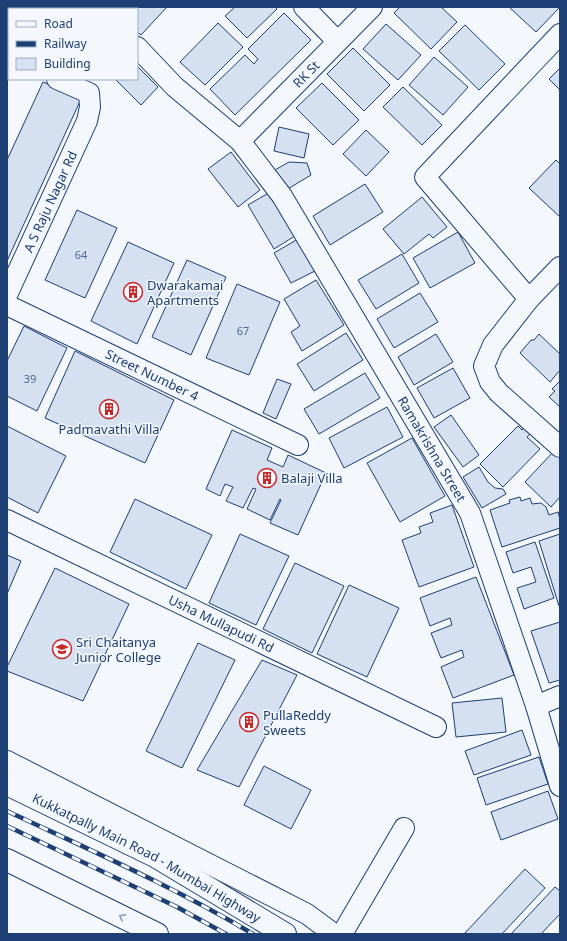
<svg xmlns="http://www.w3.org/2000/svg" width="567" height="941" viewBox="0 0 567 941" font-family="'Noto Sans',sans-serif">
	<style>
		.building { fill: #d5e0f0; stroke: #1d3f73 }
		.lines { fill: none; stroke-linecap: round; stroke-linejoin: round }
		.minor-casing { stroke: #1d3f73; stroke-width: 22 }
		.trunk-casing { stroke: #1d3f73; stroke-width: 24 }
		.minor { stroke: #f4f7fb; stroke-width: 20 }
		.trunk { stroke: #f4f7fb; stroke-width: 22 }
		.rail-casing { stroke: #1d3f73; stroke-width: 4.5 }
		.rail { stroke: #f4f7fb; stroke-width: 3; stroke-dasharray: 9; stroke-linecap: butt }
		.oneway { stroke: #889bb7 }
		.labels { text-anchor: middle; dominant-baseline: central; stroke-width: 3; stroke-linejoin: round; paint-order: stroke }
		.number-label { font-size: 11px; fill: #4b6792 }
		.street-label { font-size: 13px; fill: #1d3f73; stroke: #f4f7fb }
		.poi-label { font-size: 13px; fill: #1d3f73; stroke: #f4f7fb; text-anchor: start }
	</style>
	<rect width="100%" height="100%" fill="#f4f7fb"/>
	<g class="building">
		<polygon points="111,7 167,7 141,35 137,32 137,9 113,9"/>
		<polygon points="235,7 275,7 277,9 247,38 225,16"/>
		<polygon points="400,7 441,7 457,22 431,49 394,13"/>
		<polygon points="509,7 560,7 536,32"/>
		<polygon points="284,13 311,40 235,115 210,89 245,55 254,64 258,59 248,49"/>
		<polygon points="218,23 243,47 205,85 180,62"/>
		<polygon points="386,24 421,55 398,80 363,49"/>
		<polygon points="465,25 505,64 479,90 439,51"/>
		<polygon points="353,48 390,85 364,111 327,74"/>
		<polygon points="434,57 468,87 443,115 409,85"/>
		<polygon points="137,66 158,87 141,105 115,79 137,79"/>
		<polygon points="560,68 560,90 549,79"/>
		<polygon points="43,82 81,99 7,261 7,160"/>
		<polygon points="322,83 359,120 333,145 296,108"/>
		<polygon points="403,87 442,125 422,145 383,107"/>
		<polygon points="279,127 309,134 304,158 274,151"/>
		<polygon points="366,130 389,152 366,176 343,154"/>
		<polygon points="231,152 260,190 238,207 208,169"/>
		<polygon points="556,160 560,164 560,217 529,188"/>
		<polygon points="289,162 307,163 311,175 286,190 275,170"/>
		<polygon points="365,184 383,212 330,245 313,216"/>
		<polygon points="272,191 298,234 274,249 248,205"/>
		<polygon points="422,197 447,227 433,238 429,234 404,254 383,229"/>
		<polygon points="77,210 117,228 85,298 45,280"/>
		<polygon points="458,232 475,263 430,288 413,258"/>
		<polygon points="298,239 315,271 291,283 274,253"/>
		<polygon points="128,242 174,263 137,344 91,321"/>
		<polygon points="402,254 419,283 376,309 358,280"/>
		<polygon points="187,260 226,277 191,355 152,337"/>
		<polygon points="316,280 344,325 302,351 291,332 300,326 284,299"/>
		<polygon points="237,284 280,302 249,375 206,358"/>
		<polygon points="420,293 438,322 394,348 377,319"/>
		<polygon points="24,326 67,348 37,411 7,396 7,361"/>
		<polygon points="346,333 363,360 314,391 297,364"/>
		<polygon points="436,334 453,362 414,385 398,357"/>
		<polygon points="539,334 560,354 560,370 550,382 520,353 531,340 534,340"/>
		<polygon points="75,351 174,400 145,463 45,418"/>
		<polygon points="453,368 470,398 434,418 417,388"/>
		<polygon points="365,373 380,398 319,434 304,409"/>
		<polygon points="277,379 291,384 276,419 263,413"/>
		<polygon points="560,381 560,407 549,397 555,391 552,389"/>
		<polygon points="387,407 403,437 344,468 329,438"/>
		<polygon points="451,415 479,455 463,467 434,427"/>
		<polygon points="7,426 66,456 38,513 7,497"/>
		<polygon points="518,426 522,430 525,427 531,433 527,437 540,449 503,487 480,464"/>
		<polygon points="232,430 272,448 267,460 283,467 288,455 326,473 298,535 270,523 281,500 280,499 270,520 247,509 256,489 253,488 243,508 226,501 233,487 225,484 220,496 206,489"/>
		<polygon points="412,438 445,496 400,522 367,463"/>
		<polygon points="555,450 560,455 560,497 551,507 525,482"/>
		<polygon points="479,467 488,482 495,488 503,489 506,494 482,508 463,477"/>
		<polygon points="520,497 521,501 530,498 532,504 541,503 546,507 549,515 558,512 560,519 560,528 502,547 490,510 510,503 509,500"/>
		<polygon points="135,499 212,535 186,589 110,552"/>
		<polygon points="452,505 474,567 419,587 402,540 421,533 419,527 433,522 430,513"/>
		<polygon points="240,534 289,556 256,625 209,603"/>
		<polygon points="560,534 560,605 559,606 539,541"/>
		<polygon points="535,542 554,598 524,609 517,588 536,582 531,567 513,573 506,552"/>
		<polygon points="7,555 21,561 7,594"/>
		<polygon points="295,563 344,586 312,653 263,629"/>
		<polygon points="55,568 129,604 83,701 7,671 7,667"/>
		<polygon points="476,577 514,675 453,698 441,667 464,657 462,650 441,658 431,633 452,625 450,618 430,626 420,598"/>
		<polygon points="349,585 399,608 367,677 317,654"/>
		<polygon points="560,622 560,680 549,683 531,631"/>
		<polygon points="198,643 235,660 182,768 146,751"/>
		<polygon points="262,660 297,675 239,787 197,770"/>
		<polygon points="502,698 506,732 456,737 452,703"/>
		<polygon points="522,730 531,755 474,775 465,751"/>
		<polygon points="539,757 548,784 486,805 477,778"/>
		<polygon points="264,766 311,790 291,829 244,805"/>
		<polygon points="548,791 558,819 501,840 491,812"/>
		<polygon points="525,869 545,888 502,934 464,934"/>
		<polygon points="555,887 560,891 560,914 541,934 511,934"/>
	</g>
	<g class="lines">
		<g class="minor-casing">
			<g id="minor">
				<polyline points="99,7 101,9"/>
				<polyline points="304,7 337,41"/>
				<polyline points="82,9 84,7"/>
				<polyline points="560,34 425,177 529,299 560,267"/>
				<path id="s1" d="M137 47 175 87 240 141 282 196 470 513 536 706 560 786"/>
				<polyline points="7,56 9,57"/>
				<path id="s2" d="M240 141 372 7"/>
				<path id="s3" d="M7 295 87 121 90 107 89 93 57 79"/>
				<polyline points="529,299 493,345 484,366 490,382 499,393 560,447"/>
				<path id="s4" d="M7 305 298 445"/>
				<path id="s5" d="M7 520 436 727"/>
				<polyline points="536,706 560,696"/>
				<polyline points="7,761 307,914 334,934"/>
				<polyline points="342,934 404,828"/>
			</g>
		</g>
		<g class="trunk-casing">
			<g id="trunk">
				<path id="s6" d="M7 784 155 856 285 934"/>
				<polyline points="7,860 157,934"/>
			</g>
		</g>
		<use href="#minor" class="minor"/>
		<use href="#trunk" class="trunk"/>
		<g class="rail-casing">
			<g id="rail">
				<path d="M7 811C90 850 174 887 253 934"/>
				<polyline points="7,826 177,907 226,934"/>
			</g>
		</g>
		<use href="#rail" class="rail"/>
	</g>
	<defs><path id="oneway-chevron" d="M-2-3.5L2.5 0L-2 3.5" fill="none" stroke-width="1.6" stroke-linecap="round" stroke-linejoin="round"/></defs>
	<use class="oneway" href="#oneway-chevron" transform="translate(122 917) rotate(-154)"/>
	<defs>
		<g id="building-ring" transform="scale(1)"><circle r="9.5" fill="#f4f7fb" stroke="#c62828" stroke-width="1.5"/><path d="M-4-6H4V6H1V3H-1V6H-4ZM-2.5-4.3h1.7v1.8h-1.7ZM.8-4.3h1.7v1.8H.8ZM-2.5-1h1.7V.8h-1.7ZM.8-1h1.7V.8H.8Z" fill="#c62828"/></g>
		<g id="university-ring" transform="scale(1)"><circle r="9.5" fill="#f4f7fb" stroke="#c62828" stroke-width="1.5"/><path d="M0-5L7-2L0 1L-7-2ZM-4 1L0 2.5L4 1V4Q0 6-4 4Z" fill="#c62828"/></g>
	</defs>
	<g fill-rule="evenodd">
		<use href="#building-ring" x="133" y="292"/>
		<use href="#building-ring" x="109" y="409"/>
		<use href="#building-ring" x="267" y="478"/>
		<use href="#university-ring" x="62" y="649"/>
		<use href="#building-ring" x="249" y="722"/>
	</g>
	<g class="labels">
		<g class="number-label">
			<text x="81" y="254">64</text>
			<text x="243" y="330">67</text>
			<text x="30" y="378">39</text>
		</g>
		<g class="street-label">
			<text stroke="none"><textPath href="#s2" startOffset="94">RK St</textPath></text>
			<text stroke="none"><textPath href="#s3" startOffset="103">A S Raju Nagar Rd</textPath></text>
			<text stroke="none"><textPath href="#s4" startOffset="161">Street Number 4</textPath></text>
			<text stroke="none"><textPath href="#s1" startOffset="503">Ramakrishna Street</textPath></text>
			<text stroke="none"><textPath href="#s5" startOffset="238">Usha Mullapudi Rd</textPath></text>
			<text stroke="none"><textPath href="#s6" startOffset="158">Kukkatpally Main Road - Mumbai Highway</textPath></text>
		</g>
		<g class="poi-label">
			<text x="147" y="285">Dwarakamai<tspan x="147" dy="15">Apartments</tspan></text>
			<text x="109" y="429" text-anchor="middle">Padmavathi Villa</text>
			<text x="281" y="478">Balaji Villa</text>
			<text x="76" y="642">Sri Chaitanya<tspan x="76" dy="15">Junior College</tspan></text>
			<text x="263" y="715">PullaReddy<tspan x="263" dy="15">Sweets</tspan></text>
		</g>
	</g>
	<rect width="567" height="941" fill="none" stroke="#1d3f73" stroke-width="16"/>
	<rect x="8" y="8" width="130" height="72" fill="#f4f7fb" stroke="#9eadc5"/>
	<rect x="16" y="21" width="20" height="6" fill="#f4f7fb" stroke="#9eadc5"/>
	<text x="44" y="28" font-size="12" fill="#1d3f73">Road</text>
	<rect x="16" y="41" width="20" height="6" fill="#1d3f73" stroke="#9eadc5"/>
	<text x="44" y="48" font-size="12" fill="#1d3f73">Railway</text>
	<rect x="16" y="58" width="20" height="12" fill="#d5e0f0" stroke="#9eadc5"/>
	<text x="44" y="68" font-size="12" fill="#1d3f73">Building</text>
</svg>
